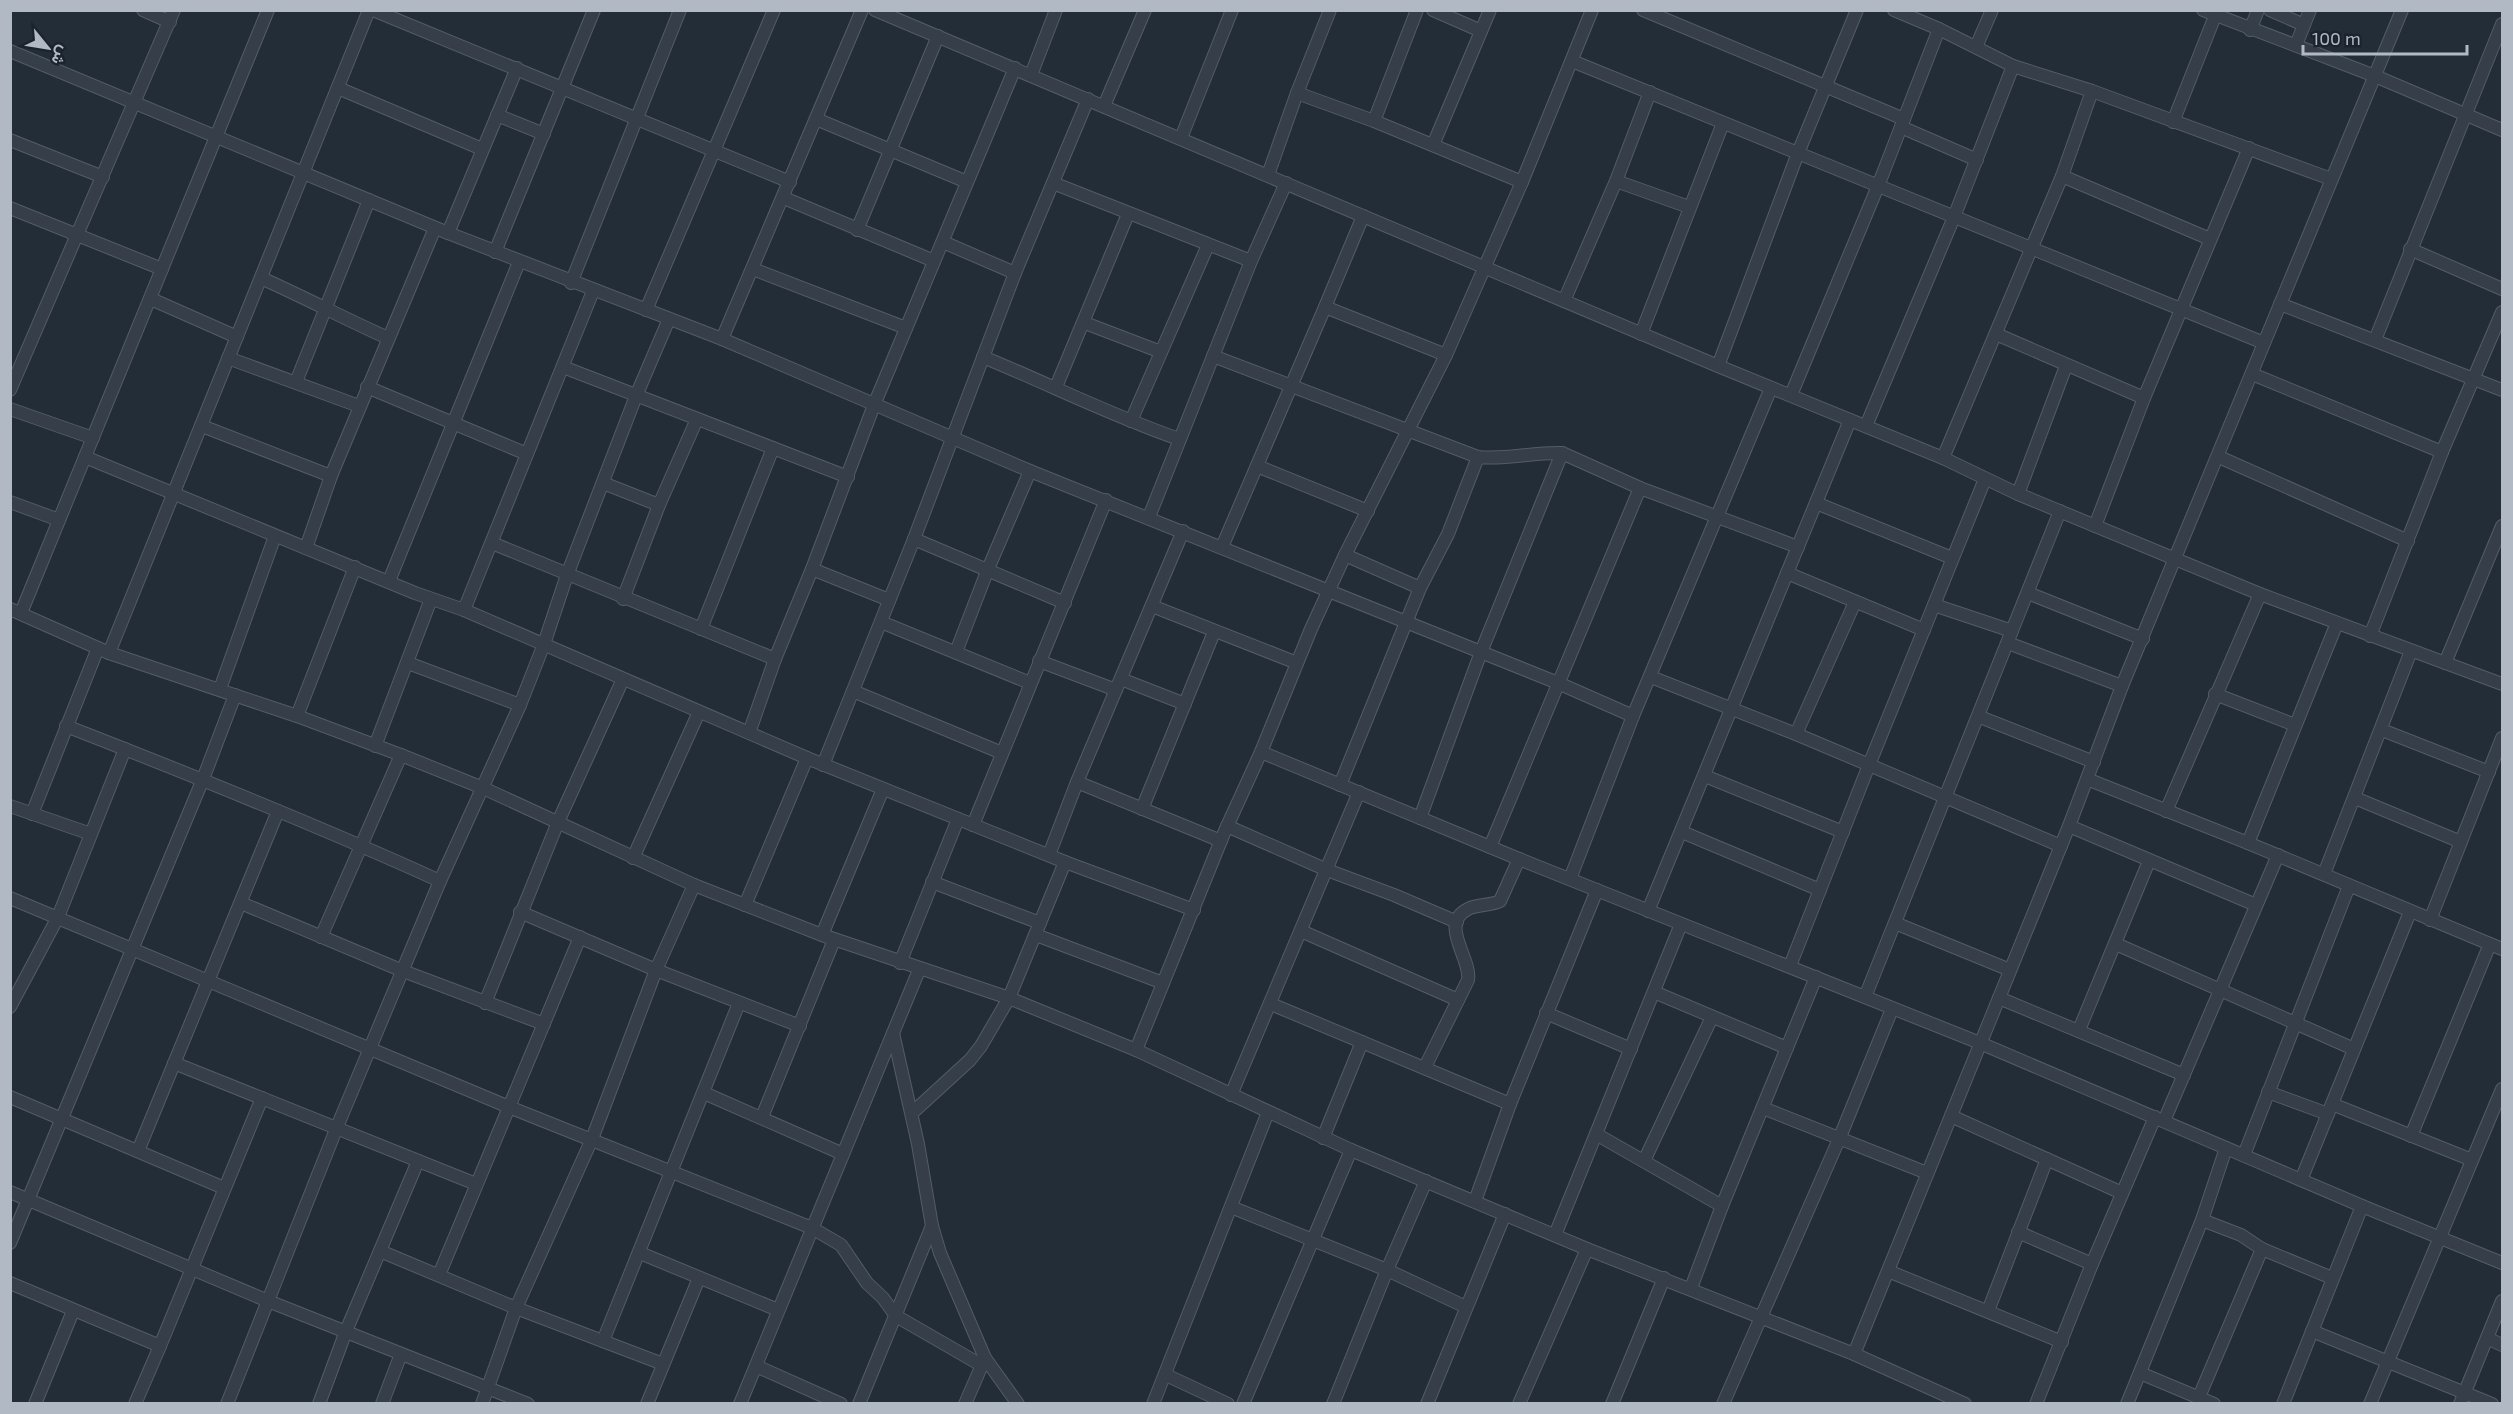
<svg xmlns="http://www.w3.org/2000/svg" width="2513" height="1414" viewBox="0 0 2513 1414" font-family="'Exo 2',Vazirmatn,sans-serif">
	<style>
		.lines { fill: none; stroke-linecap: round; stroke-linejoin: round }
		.street-casing { stroke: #545c67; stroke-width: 14 }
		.street { stroke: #363e49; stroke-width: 12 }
	</style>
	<rect width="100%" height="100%" fill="#222d38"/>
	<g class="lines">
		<g class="street-casing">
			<g id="street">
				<polyline points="143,10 170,22"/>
				<polyline points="373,10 790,182"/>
				<polyline points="875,10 1718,366 1943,458 2018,494 2260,594 2502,684"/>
				<polyline points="1433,10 1481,31"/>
				<polyline points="1643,10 1904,119"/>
				<polyline points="1894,10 1939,29 2013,66 2092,91 2331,179"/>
				<polyline points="2203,10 2375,76 2502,130"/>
				<polyline points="2270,10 2304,25"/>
				<polyline points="2250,30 2258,10"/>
				<polyline points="2296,45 2310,10"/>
				<polyline points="1976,47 1992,10"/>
				<polyline points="10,51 448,233 722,339 1030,471 1558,683 1633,716"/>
				<polyline points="1572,61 2264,343"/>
				<polyline points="1031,75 1056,10"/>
				<polyline points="338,88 482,149"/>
				<polyline points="1297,93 1374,121 1522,182"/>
				<polyline points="1104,106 1145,10"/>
				<polyline points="497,115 544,134"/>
				<polyline points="816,119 967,182"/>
				<polyline points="1374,121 1417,10"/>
				<polyline points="2173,122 2215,16"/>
				<polyline points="1901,127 1977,160"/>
				<polyline points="1181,138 1232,10"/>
				<polyline points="10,140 103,177"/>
				<polyline points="1433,145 1490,10"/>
				<polyline points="1268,175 1297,93 1330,10"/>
				<polyline points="2062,176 2210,239"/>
				<polyline points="1616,181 1689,207"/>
				<polyline points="1053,183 1251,261"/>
				<polyline points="784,198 934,261"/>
				<polyline points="10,208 162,269"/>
				<polyline points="857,230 938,36"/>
				<polyline points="448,233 517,68"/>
				<polyline points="943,242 1015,273"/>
				<polyline points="2410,249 2502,289"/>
				<polyline points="495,252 594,10"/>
				<polyline points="753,269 906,328"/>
				<path d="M261 278C304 297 345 319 388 338"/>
				<polyline points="571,283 680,10"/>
				<polyline points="151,299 237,337"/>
				<polyline points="1564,301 1616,181 1650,92"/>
				<polyline points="2280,304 2502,390"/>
				<polyline points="1325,307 1363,216"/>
				<polyline points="646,310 774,10"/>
				<polyline points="1085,323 1161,352"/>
				<polyline points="1641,334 1723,123"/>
				<polyline points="1996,334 2144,398"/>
				<polyline points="722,339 862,10"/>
				<polyline points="2375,340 2502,24"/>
				<path d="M1213 356 1478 457C1506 460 1534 452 1562 453L1640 488 1798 547"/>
				<path d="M983 357C1049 384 1112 416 1179 439"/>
				<polyline points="228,358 359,406"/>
				<polyline points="1718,366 1798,153 1857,10"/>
				<polyline points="563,367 848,477"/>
				<polyline points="2252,374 2442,452"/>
				<polyline points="296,382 369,200"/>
				<polyline points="367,387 527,454"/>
				<polyline points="1056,387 1128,214"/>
				<polyline points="10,390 174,10"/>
				<polyline points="1791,395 1878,186 1939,29"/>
				<polyline points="10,409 93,438"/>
				<polyline points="1131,421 1208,245"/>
				<polyline points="202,426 331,476"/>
				<polyline points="1866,426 1954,217 2013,66"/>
				<polyline points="85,457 415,593 464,610 807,758 1065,862 1194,910"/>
				<polyline points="2219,457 2408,541"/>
				<polyline points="1943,458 2062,176 2092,91"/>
				<polyline points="1257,466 1368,511"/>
				<polyline points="603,483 659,505"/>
				<polyline points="2018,494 2066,366"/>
				<polyline points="10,502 59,520"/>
				<polyline points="1816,503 1952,558"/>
				<polyline points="1149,517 1251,261 1286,183"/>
				<polyline points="2095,526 2144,398 2249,148"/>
				<polyline points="914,539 1065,603"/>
				<polyline points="492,543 775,659"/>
				<polyline points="1222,547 1325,307 1446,355"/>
				<polyline points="306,548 331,476 435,228"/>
				<polyline points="1345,555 1420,588"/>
				<polyline points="812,569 889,600"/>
				<polyline points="1787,573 1924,630"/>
				<polyline points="389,581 519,262"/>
				<polyline points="2028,593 2143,639"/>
				<polyline points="623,599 659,505 697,419"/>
				<polyline points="1934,605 2012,631"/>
				<polyline points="1152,606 1297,663"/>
				<polyline points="10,609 109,653 297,716 401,755 483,788 694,885 822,935 1009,998 1136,1050 1351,1150 1587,1249 1854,1354 1965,1404"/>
				<polyline points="464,610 593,291"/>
				<polyline points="21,613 268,10"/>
				<polyline points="881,622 1030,683"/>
				<polyline points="701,629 773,448"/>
				<polyline points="2370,636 2442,452 2502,312"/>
				<polyline points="2008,643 2122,686"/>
				<polyline points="956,652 988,569 1030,471"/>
				<polyline points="109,653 369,10"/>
				<polyline points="1039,661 1116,690"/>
				<polyline points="408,663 520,705"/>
				<polyline points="2445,663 2502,526"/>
				<polyline points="1651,677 1796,734 2061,846"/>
				<polyline points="1121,679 1185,704"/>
				<polyline points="220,689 275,536"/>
				<polyline points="853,691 1002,753"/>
				<polyline points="2215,694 2295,725"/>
				<polyline points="297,716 355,567"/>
				<polyline points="1980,717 2094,762"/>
				<path d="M66 726C192 775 317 825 440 881"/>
				<polyline points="2382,730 2489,772"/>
				<polyline points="749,733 775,659 812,569 874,405 1015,68"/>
				<polyline points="1796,734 1855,602"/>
				<polyline points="375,746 431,599"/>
				<polyline points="1261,752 1519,859 1980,1043 2362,1206 2502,1263"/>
				<polyline points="823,765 914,539 1015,273 1088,99"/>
				<polyline points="1705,776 1843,832"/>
				<polyline points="2087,779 2248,843 2502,949"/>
				<polyline points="1077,782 1221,841"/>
				<polyline points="1340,785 1420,588 1448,534 1478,457"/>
				<polyline points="2355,798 2461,842"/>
				<polyline points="10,806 91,834"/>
				<polyline points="1142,809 1214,632"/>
				<polyline points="2166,811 2260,594"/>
				<polyline points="32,814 98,648"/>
				<polyline points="1420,818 1481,652 1562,453"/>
				<polyline points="973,825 1106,500"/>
				<polyline points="1227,826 1327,870 1394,895 1457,922"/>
				<polyline points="2069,826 2256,905"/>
				<polyline points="1682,832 1820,890"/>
				<polyline points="2248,843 2337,623"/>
				<polyline points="1490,847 1640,488"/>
				<polyline points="1049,855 1077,782 1183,531"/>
				<polyline points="633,858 699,712"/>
				<polyline points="2324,874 2411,651"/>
				<polyline points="1570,879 1633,716 1771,388"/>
				<polyline points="932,882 1040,923"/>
				<polyline points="10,898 509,1107 812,1228 841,1245 867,1283 883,1298 896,1316 981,1365"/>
				<polyline points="241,903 403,971 544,1024"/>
				<polyline points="745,905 807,758"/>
				<polyline points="1648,911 1850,420"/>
				<polyline points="520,912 656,970 800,1026"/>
				<polyline points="2430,920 2502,738"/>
				<polyline points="1895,923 2010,970"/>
				<polyline points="1301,931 1458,1000"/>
				<polyline points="822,935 883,789"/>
				<polyline points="1036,935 1163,983"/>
				<polyline points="321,937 401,755"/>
				<polyline points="2116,944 2354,1049"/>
				<polyline points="900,963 958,819"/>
				<polyline points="1790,966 1869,765 1985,479"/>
				<polyline points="1654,992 1787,1048"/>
				<polyline points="1865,997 2060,511"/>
				<polyline points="1999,998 2184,1075"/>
				<polyline points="485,1003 558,822 623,679"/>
				<polyline points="1271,1004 1510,1104"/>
				<polyline points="10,1007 58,917 125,749"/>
				<polyline points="1546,1013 1631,1049"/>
				<polyline points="2079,1030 2149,861"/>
				<polyline points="893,1033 918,1144 932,1226 940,1253 985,1358 1018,1404"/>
				<polyline points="1136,1050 1224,833 1261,752 1311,629 1345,555 1446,355 1522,182 1592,10"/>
				<polyline points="174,1063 476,1184"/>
				<path d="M1425 1067 1468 980C1472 959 1438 924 1468 909 1477 904 1490 906 1500 901L1519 859"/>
				<polyline points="2268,1092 2328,1114"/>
				<polyline points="704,1093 843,1154"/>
				<polyline points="1231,1095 1359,792"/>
				<polyline points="10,1097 224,1188"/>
				<polyline points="2332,1104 2472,1160"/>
				<polyline points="1763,1108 1927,1173"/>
				<polyline points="912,1113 970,1060 981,1046 1009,998 1065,862"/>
				<polyline points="1951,1116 2122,1193"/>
				<polyline points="762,1117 834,940"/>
				<polyline points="2164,1121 2278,855"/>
				<polyline points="1596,1134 1722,1206"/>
				<polyline points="2411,1136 2490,944"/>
				<polyline points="1323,1138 1362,1042"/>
				<polyline points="138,1151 278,811"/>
				<polyline points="2244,1155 2349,886"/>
				<polyline points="1644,1161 1712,1017"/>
				<polyline points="2301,1180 2410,912"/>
				<polyline points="10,1192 268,1301 528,1404"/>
				<polyline points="1475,1201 1510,1104 1597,890"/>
				<polyline points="1231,1207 1387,1270 1466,1307"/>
				<polyline points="2202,1220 2241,1235 2262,1249 2332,1278"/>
				<polyline points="2018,1232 2092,1264"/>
				<polyline points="1555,1235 1681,924"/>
				<polyline points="10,1243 203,779 235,695"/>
				<polyline points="380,1251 516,1308 663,1364"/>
				<polyline points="640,1253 778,1310"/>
				<polyline points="1888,1271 2062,1342"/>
				<polyline points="439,1275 580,937"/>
				<polyline points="10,1283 160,1346"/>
				<polyline points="1691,1288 1722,1206 1816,977"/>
				<polyline points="1988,1311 2047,1159"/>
				<polyline points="2312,1331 2492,1404"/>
				<polyline points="2487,1338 2502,1345"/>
				<polyline points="603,1341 739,1003"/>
				<polyline points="1854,1354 2069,826 2122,686 2402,10"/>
				<polyline points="756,1366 841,1404"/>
				<polyline points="2140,1373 2214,1404"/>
				<polyline points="1166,1375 1228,1404"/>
				<polyline points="2199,1397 2262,1249"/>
				<polyline points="35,1404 73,1311"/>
				<polyline points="135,1404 160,1346 262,1098"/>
				<polyline points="227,1404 337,1127 440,881 520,705 544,644 567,575 636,396 669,319"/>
				<polyline points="319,1404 346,1331 418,1161"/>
				<polyline points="382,1404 401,1354"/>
				<polyline points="482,1404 516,1308 592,1139 656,970 694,885"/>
				<polyline points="647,1404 699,1278"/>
				<polyline points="740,1404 919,970"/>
				<polyline points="859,1404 932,1226"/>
				<polyline points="965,1404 985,1358"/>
				<polyline points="1153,1404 1268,1112"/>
				<polyline points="1243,1404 1351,1150"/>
				<polyline points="1333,1404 1387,1270 1426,1181"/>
				<polyline points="1427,1404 1505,1214"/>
				<polyline points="1519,1404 1587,1249"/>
				<polyline points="1612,1404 1664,1278"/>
				<polyline points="1723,1404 1840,1137 1892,1009"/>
				<polyline points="2036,1404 2092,1264 2155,1117"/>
				<polyline points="2127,1404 2202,1220 2226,1148"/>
				<polyline points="2283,1404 2362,1206"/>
				<polyline points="2370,1404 2502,1089"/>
				<polyline points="2460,1404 2502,1301"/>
			</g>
		</g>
		<use href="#street" class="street"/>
	</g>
	<rect width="2513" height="1414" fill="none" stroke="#b1b9c5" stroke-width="24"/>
	<g transform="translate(48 48) rotate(120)" stroke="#1b232e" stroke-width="4.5" paint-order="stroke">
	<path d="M0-4.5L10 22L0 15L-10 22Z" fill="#b1b9c5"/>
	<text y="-9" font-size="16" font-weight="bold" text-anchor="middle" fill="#b1b9c5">ش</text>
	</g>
	<path d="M2303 45v9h164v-9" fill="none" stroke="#b1b9c5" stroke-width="3"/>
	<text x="2312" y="45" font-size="18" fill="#b1b9c5" stroke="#1b232e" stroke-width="4.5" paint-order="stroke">100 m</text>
</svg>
